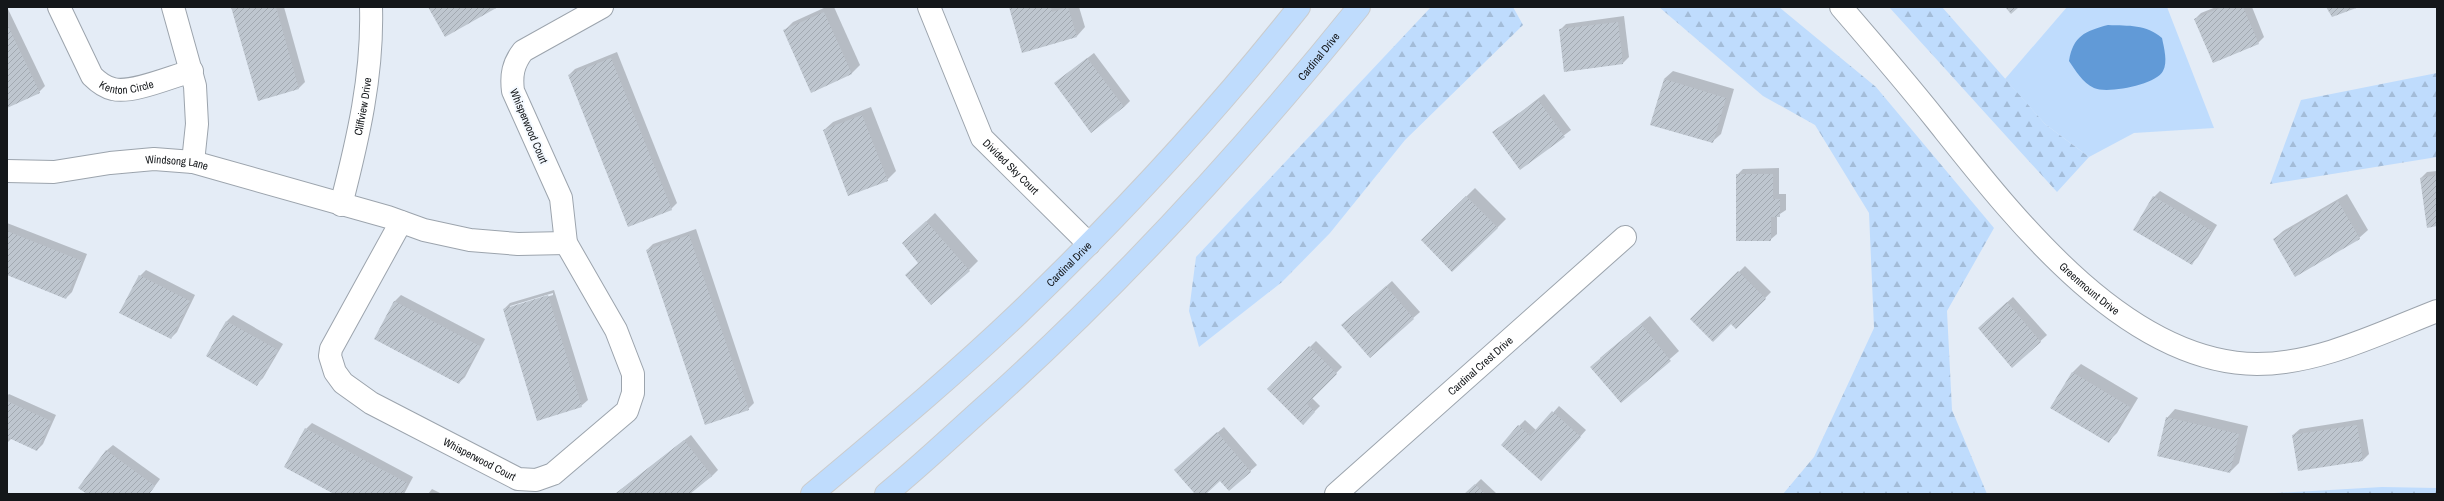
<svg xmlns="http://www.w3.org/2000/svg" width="2444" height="501" viewBox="0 0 2444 501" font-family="'Archivo Narrow',sans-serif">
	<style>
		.grass { fill: #bfdcfd }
		.forest { fill: url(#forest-firs) }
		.water { fill: #619ad7 }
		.shadow { fill: #0003; fill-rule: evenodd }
		.building { fill: url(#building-hatch) }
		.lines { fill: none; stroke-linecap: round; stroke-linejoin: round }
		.minor-casing { stroke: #9ca4ad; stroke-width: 24 }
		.major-casing { stroke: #cbcccd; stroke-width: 24 }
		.minor { stroke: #fff; stroke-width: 22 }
		.major { stroke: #bfdcfd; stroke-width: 22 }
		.labels { text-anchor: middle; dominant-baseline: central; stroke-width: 4; stroke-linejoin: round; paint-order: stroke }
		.street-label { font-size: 11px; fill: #14171a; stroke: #f4f9ff }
	</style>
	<defs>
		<pattern id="forest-firs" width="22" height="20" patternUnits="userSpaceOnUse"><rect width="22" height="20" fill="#bfdcfd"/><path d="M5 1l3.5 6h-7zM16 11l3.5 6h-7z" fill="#a3bcd8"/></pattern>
		<pattern id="building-hatch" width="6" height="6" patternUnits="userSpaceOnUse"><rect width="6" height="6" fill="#bec6cf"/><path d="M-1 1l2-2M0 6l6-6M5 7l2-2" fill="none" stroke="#a2a9b1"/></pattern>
	</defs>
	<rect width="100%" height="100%" fill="#e4ecf6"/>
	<polygon class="grass" points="2067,7 2167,7 2214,128 2134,133 2089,157 2045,124 2005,79"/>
	<g class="forest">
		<polygon points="1431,7 1513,7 1523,25 1405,140 1330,233 1282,282 1199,347 1189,311 1196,257"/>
		<polygon points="1659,7 1779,7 1876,87 1994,228 1947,311 1952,410 1987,494 1783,494 1814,457 1874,328 1869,213 1815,125 1763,96"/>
		<polygon points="1889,7 1942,7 2045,124 2089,157 2057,192"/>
		<polygon points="2437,73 2437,157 2270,184 2301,100"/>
		<polygon points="2382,487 2437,488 2437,494 2257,494"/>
	</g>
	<path class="water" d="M2108 25C2129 26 2146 24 2162 38 2164 48 2168 62 2163 71 2156 85 2107 94 2094 88 2083 83 2075 70 2069 61 2073 36 2085 31 2108 25Z"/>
	<g class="shadow">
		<polygon points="7,7 45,86 39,92 7,107"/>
		<polygon points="232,7 284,7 305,82 299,88 259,99"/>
		<polygon points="826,7 834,7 860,65 851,74 784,31 793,22"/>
		<polygon points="1010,7 1079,7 1085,27 1077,36"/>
		<polygon points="2216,7 2252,7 2264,37 2258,43 2195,19 2201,13"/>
		<polygon points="1624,16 1629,57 1623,63 1565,71 1560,30 1566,24"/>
		<polygon points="617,52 677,203 671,209 569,75 575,69"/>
		<polygon points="1094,53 1130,101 1124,107 1055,83"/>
		<polygon points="1673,71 1734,89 1721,134 1712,142 1664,79"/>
		<polygon points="1544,94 1571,130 1520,169 1494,133"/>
		<polygon points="871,107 896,171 887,180 824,130 833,122"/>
		<polygon points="1779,168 1779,194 1786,194 1786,210 1777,216 1777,234 1770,240 1737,175 1743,169"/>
		<polygon points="2437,171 2437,225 2421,178 2427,172"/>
		<polygon points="1475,188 1506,219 1497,228 1422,240"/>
		<polygon points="2160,191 2217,225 2198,257 2192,263 2154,197"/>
		<polygon points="2347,194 2368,230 2359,238 2274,239 2283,231"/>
		<polygon points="935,213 978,261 969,270 919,262 912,235"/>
		<polygon points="7,223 87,254 72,292 66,298 7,274"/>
		<polygon points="696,229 754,403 748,409 647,250 653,244"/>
		<polygon points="1745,266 1771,292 1736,328 1731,323 1692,319"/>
		<polygon points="146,270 195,295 177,332 171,338 140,276"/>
		<polygon points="1392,281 1420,312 1370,356 1349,319"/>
		<path d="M554 290 588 400 581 406 504 309 510 303ZM553 293V295L510 308V306Z"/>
		<polygon points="401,295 485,339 465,377 459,383 375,339 395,301"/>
		<polygon points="2013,297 2047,335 2013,366 1985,322"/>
		<polygon points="233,315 283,344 263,378 257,384 207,356 227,321"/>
		<polygon points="1650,316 1679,351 1621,402 1600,358"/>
		<polygon points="1316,341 1342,367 1312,398 1320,406 1303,423 1268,389"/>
		<polygon points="2081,364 2138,398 2117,433 2109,441 2051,407 2073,372"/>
		<polygon points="9,394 56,415 43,444 37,450 12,438 7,443 7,396"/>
		<polygon points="1559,406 1586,430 1547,474 1519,426 1525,420 1537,431"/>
		<polygon points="2175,409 2248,426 2239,463 2230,472 2167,418"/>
		<polygon points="2363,419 2369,454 2363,460 2293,435 2300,429"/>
		<polygon points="312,423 413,477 404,494 336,494 306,429"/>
		<polygon points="1224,427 1257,465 1229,490 1220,480 1204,494 1197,494 1182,464"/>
		<polygon points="691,435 718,470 712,476 688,494 615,494"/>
		<polygon points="113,445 160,479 149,494 88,494 106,451"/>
		<polygon points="1481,479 1497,494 1466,494"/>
		<polygon points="432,489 442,494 428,494"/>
	</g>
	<g class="building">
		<polygon points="231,7 276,7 299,89 258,101"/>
		<polygon points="428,7 498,7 445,37"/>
		<polygon points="1009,7 1051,7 1052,12 1068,7 1077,37 1022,53"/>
		<polygon points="2005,7 2019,7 2011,14"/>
		<polygon points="2222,7 2243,7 2259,44 2213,63 2194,19"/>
		<polygon points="2326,7 2359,7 2332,17"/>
		<polygon points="824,12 852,74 811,93 783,30"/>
		<polygon points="1618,22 1623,64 1564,72 1559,29"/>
		<polygon points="7,24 40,93 7,108"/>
		<polygon points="611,58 672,210 628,227 568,75"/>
		<polygon points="1087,58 1124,107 1091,133 1054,83"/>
		<polygon points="1664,79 1726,98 1713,143 1650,125"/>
		<polygon points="1538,100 1565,137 1520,170 1492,132"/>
		<polygon points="862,115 888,181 848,196 823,130"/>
		<polygon points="1736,174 1773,174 1773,199 1780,199 1780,217 1771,217 1771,241 1736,241"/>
		<polygon points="2437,175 2437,226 2427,228 2420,178"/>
		<polygon points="1466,196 1498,228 1452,272 1421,240"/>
		<polygon points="2153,196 2212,231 2192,265 2133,230"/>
		<polygon points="2338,201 2360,239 2295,277 2273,239"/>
		<polygon points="926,221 970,271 931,305 905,275 918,263 902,243"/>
		<polygon points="7,231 82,261 66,299 7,275"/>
		<polygon points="689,235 749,410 705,425 646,250"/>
		<polygon points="1738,271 1766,299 1736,329 1731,324 1713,342 1690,319"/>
		<polygon points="139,275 190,301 171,339 119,313"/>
		<polygon points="1386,286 1414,319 1370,358 1341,325"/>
		<polygon points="548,295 582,407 537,421 503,309"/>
		<polygon points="394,301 480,346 459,384 374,339"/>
		<polygon points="2007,302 2041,342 2012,368 1978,328"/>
		<polygon points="226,321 278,350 257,386 206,356"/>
		<polygon points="1641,324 1671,361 1621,403 1590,367"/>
		<polygon points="1309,346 1337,374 1307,404 1315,412 1303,425 1267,389"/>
		<polygon points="2072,372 2130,407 2109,443 2050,408"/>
		<polygon points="7,401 51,421 37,451 9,438 7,442"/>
		<polygon points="1552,411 1581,437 1541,481 1501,445 1518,425 1530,436"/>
		<polygon points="2166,417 2239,434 2230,473 2157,456"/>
		<polygon points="2357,425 2363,461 2298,471 2292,435"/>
		<polygon points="305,428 407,483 402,494 334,494 284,467"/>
		<polygon points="1217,432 1251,472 1229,491 1220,481 1206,494 1195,494 1174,470"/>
		<polygon points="684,440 712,476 690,494 615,494"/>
		<polygon points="106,450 155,486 149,494 87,494 78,488"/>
		<polygon points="1475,484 1485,494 1464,494"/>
	</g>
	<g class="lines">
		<g class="minor-casing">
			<g id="minor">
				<path id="s1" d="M59 7 92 76C98 82 104 87 113 89 132 94 173 76 192 71"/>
				<polyline points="173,7 195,86 197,124 193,162"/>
				<path id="s2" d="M929 7 982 138 1089 244"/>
				<path id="s3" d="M1841 7C1873 44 1905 81 1936 120 2011 214 2124 363 2257 364 2319 364 2380 333 2437 311"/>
				<path id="s4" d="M7 171 54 172 110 163 154 159 193 162 388 217 424 230 470 240 518 244 566 243"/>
				<path id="s5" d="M341 205C358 139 373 75 371 7"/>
				<path id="s6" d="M401 222 331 349 330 356 335 372 343 383 371 403 518 479 536 480 553 474 627 411 633 393V374L616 330 566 243 561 198 513 91C511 75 513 64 523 51L602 7"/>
				<path id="s7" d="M1336 494 1625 237"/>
			</g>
		</g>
		<g class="major-casing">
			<g id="major">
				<path id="s8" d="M812 494C882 435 952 377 1018 314 1118 218 1213 116 1299 7"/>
				<path id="s9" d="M886 494C922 465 956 432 991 401 1126 279 1245 149 1359 7"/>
			</g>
		</g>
		<use href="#minor" class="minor"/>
		<use href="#major" class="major"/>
	</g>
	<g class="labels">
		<g class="street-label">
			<text stroke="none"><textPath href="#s9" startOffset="616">Cardinal Drive</textPath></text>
			<text stroke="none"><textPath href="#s1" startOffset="115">Kenton Circle</textPath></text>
			<text stroke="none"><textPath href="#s5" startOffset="101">Cliffview Drive</textPath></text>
			<text transform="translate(529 126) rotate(67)">Whisperwood Court</text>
			<text stroke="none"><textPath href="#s4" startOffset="171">Windsong Lane</textPath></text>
			<text stroke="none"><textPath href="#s2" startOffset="182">Divided Sky Court</textPath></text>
			<text stroke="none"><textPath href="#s8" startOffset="345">Cardinal Drive</textPath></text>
			<text stroke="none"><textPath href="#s3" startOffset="376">Greenmount Drive</textPath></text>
			<text stroke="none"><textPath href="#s7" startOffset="193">Cardinal Crest Drive</textPath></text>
			<text stroke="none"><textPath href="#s6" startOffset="339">Whisperwood Court</textPath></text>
		</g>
	</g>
	<rect width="2444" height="501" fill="none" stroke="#14171a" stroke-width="16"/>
</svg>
